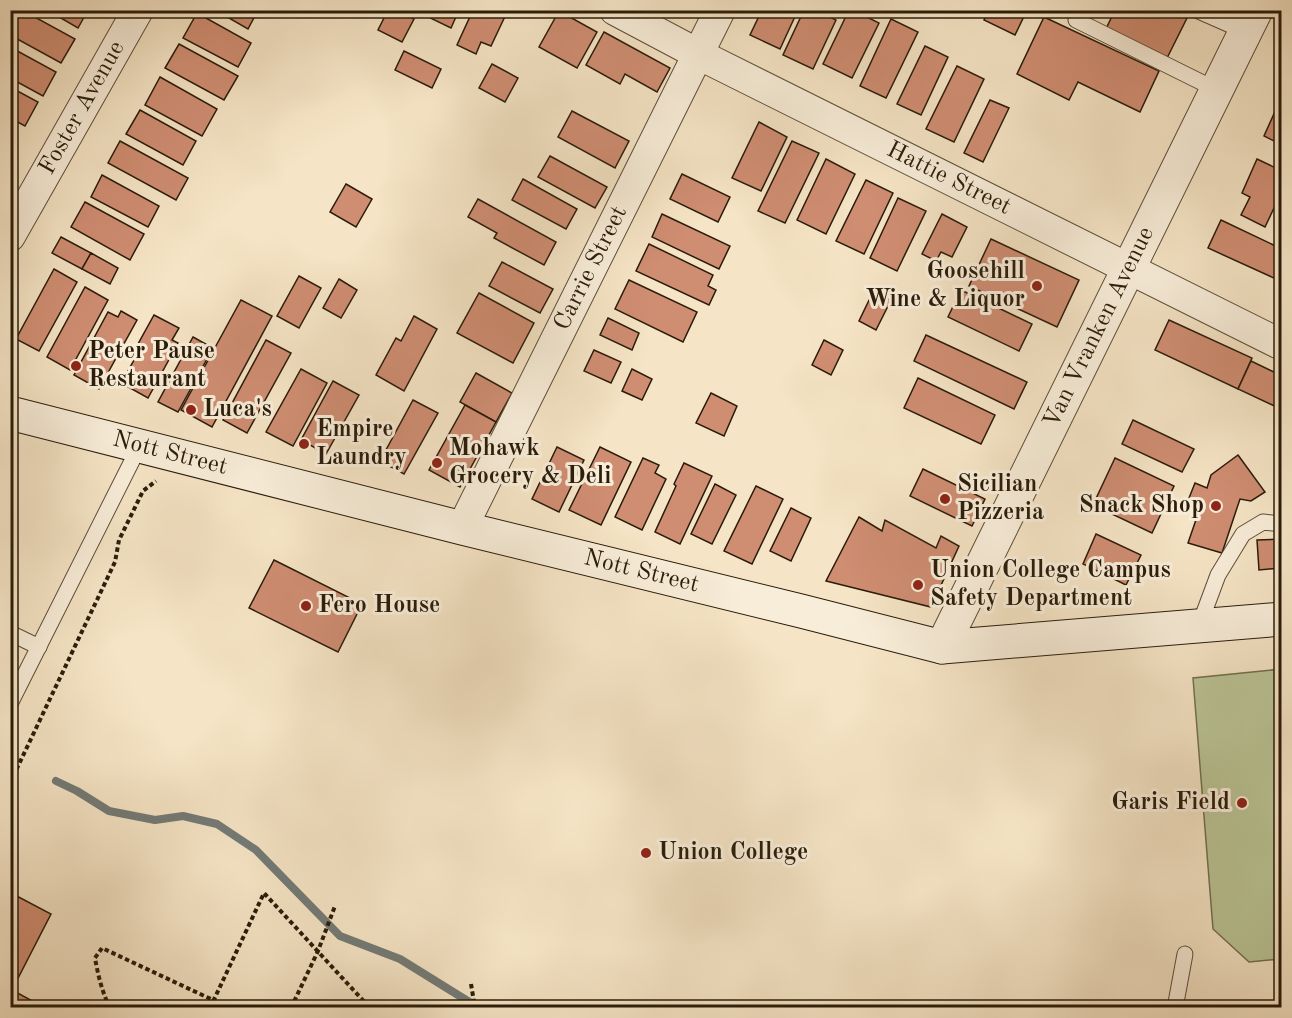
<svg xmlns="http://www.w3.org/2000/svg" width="1292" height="1018" viewBox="0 0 1292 1018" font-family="'Old Standard TT',serif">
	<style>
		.green { fill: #bac496; stroke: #727050; stroke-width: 1.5 }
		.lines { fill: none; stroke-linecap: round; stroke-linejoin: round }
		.stream { stroke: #737b77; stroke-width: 8 }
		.building { fill: #cf8d72; stroke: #2a1c0a; stroke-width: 1.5 }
		.service-casing { stroke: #5d4e39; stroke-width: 17 }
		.minor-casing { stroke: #5d4e39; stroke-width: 32 }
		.tertiary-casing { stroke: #5d4e39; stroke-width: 35 }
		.secondary-casing { stroke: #2a1c0a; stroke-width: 35 }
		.path { stroke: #2a1c0a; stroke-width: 4; stroke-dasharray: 4.5 3; stroke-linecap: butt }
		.service { stroke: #f8edd9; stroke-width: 15 }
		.minor { stroke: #f8edd9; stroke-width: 30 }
		.tertiary { stroke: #f8edd9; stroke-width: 33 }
		.secondary { stroke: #f8edd9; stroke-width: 33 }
		.poi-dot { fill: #8f2418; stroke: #f8edd9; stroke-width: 2 }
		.labels { text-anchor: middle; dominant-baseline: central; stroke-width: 6; stroke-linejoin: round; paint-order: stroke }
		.street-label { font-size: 24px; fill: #2a1c0a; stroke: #f8edd9 }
		.poi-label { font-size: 24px; font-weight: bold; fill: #2a1c0a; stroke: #f8edd9; text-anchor: start }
	</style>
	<rect width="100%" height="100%" fill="#f5e4c5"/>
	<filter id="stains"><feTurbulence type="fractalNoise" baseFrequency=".00333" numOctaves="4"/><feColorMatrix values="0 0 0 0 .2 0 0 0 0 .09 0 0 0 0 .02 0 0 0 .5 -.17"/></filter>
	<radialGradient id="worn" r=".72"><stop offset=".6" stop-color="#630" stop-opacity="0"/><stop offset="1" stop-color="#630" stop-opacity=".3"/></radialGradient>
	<polygon class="green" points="1281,669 1281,959 1249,962 1213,929 1193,678"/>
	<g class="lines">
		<polyline class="stream" points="56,781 77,791 109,811 155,820 183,816 217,824 256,850 340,936 400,959 479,1008"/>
	</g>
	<g class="building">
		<polygon points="17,10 22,10 75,39 61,63 10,35 10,23"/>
		<polygon points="47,10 88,10 78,28"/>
		<polygon points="215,10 258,10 248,29"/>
		<polygon points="388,10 396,10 414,19 402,42 378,30"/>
		<polygon points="426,10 459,10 451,28 424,15"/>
		<polygon points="473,10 508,10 491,46 481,42 476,54 457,45"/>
		<polygon points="762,10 798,10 780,49 750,35"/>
		<polygon points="804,10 816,10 836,20 813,69 783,55"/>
		<polygon points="849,10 853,10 879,23 852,78 823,64"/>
		<polygon points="989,10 1027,10 1015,35 984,20"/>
		<polygon points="1115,10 1172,10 1187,18 1166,60 1105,31"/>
		<polygon points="559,11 597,32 577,68 539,47"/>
		<polygon points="197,13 251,43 238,67 183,38"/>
		<polygon points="1044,17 1159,71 1140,112 1078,82 1069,100 1017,74"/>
		<polygon points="891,19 918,32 886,98 860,86"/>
		<polygon points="604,32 670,68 657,92 625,74 620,84 586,65"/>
		<polygon points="179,44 238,76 224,100 165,68"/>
		<polygon points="925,46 948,57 921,115 897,104"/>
		<polygon points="10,47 56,72 43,96 10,78"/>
		<polygon points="404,51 441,69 432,88 395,70"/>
		<polygon points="492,64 518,78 505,102 479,88"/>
		<polygon points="957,66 984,79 954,142 926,129"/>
		<polygon points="160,77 217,109 202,136 145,105"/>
		<polygon points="10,87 38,102 25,126 10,118"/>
		<polygon points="990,100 1009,108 983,162 964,153"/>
		<polygon points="1277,107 1282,109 1282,145 1264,136"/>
		<polygon points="140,110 196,141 183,165 126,134"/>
		<polygon points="572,111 629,141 615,168 558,137"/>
		<polygon points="759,122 787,137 761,191 732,178"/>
		<polygon points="120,141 188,178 176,200 108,163"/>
		<polygon points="792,141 819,153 785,223 758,211"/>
		<polygon points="550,156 607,187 595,208 538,177"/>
		<polygon points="826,159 855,174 826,234 797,220"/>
		<polygon points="1257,159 1282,171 1282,216 1278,215 1280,211 1274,208 1265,227 1241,215 1250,197 1242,193"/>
		<polygon points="682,174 730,197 718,222 670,199"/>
		<polygon points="102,175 159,206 148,227 91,197"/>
		<polygon points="523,179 577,209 566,229 512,200"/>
		<polygon points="866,180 893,193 864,254 836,241"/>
		<polygon points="346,184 372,199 356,227 330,212"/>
		<polygon points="898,198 926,211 897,271 870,258"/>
		<polygon points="478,199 556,242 544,265 494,238 497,233 468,217"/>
		<polygon points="85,202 144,234 130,260 71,227"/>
		<polygon points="662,214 730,246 719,269 652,237"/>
		<polygon points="942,214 967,227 952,257 941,252 936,261 922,254"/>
		<polygon points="1221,220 1282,249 1282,267 1276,279 1208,248"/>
		<polygon points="61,237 91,253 82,269 52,253"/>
		<polygon points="991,239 1079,280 1057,327 969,286"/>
		<polygon points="649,244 713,275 708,286 716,290 709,305 636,271"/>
		<polygon points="91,253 118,268 110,284 82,269"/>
		<polygon points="502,262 553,289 540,313 489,286"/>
		<polygon points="54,269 77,282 39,351 16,339"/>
		<polygon points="299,276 321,288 299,328 277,316"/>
		<polygon points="339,279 357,290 341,318 323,308"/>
		<polygon points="629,280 697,312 683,342 615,309"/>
		<polygon points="85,287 108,300 70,370 47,357"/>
		<polygon points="961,290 1032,324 1019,351 948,317"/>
		<polygon points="873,292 891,300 876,330 859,321"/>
		<polygon points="479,293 534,323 513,363 457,333"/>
		<polygon points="241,300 272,316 212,427 181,410"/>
		<polygon points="121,311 137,320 99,389 74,375 108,312 118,317"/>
		<polygon points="154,315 179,328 172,340 178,343 148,398 121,383 142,346 138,344"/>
		<polygon points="414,316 437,329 404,391 376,375 396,338 401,341"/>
		<polygon points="608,318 639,333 632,350 600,335"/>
		<polygon points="1169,320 1252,358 1238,389 1155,350"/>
		<polygon points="926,335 1027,382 1014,409 914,361"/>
		<polygon points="193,337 213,348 178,412 158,402"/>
		<polygon points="266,340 291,353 247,433 223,420"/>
		<polygon points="824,340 843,350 831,375 812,365"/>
		<polygon points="594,350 621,362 611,383 584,371"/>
		<polygon points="1251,361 1282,376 1281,409 1238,389"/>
		<polygon points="301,369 327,383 293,446 266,432"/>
		<polygon points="632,369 652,379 642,400 622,391"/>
		<polygon points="476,373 512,393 496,422 460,402"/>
		<polygon points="918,378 995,415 981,444 904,408"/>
		<polygon points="333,381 359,395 326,454 301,440"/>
		<polygon points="711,393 737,406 724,436 696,423"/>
		<polygon points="413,400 438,413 404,474 380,461"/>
		<polygon points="465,405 496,422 460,487 429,470"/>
		<polygon points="1133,420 1194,449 1182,472 1122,444"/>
		<polygon points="557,447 584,460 559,512 532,499"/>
		<polygon points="600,447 631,462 601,525 569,510"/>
		<polygon points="1238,455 1265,492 1251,501 1240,499 1222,553 1188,543 1200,508 1187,503 1195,483 1207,488 1211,475"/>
		<polygon points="643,458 659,465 655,473 666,479 642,530 615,517"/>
		<polygon points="1115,458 1174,486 1152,533 1093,505"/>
		<polygon points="684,463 712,476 680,544 655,532 676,486 674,484"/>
		<polygon points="923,469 985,499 972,526 910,496"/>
		<polygon points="715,484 736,495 712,544 691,534"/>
		<polygon points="756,486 783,499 752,564 724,551"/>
		<polygon points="791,508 811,518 791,561 770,551"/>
		<polygon points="859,517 882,531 885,520 936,548 941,536 959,546 931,607 826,581"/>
		<polygon points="1096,534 1141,555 1126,585 1083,564"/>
		<polygon points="1282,539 1282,568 1259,570 1257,540"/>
		<polygon points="274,560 362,604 338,652 249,608"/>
		<polygon points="11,893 51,914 12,990 45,1008 10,1008"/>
	</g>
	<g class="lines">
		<g class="service-casing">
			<g id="service">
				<polyline points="1080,10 1076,20 1217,90"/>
				<polyline points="1196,10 1246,32"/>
				<polyline points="1199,626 1218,575 1243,534 1263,522 1282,524"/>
				<polyline points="10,633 39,647"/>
				<polyline points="10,704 139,447"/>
				<polyline points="1175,1008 1185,954"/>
			</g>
		</g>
		<g class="minor-casing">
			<g id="minor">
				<path id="s1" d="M615 10 698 54 1282 345"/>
				<path id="s2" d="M10 236 138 10"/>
				<path id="s3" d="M462 528 720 10"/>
			</g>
		</g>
		<g class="tertiary-casing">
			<g id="tertiary">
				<path id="s4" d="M942 647 1256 10"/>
			</g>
		</g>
		<g class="secondary-casing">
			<g id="secondary">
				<path id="s5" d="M10 413 462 528 801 611 942 647 1282 619"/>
			</g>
		</g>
		<g class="path">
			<polyline points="10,783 115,562 119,540 143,491 156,481"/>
			<polyline points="471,984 475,1008"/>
			<path d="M110 1008C102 992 98 975 95 958L102 948 230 1008"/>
			<polyline points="210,1008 264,893 370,1008"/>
			<polyline points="291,1008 318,951 335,906"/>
		</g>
		<use href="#service" class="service"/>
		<use href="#minor" class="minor"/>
		<use href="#tertiary" class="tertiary"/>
		<use href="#secondary" class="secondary"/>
	</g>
	<g class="poi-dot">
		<circle cx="1037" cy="286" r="6"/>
		<circle cx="76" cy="366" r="6"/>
		<circle cx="191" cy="410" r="6"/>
		<circle cx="304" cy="444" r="6"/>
		<circle cx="437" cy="463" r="6"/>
		<circle cx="945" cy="499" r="6"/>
		<circle cx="1216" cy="506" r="6"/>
		<circle cx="918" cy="585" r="6"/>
		<circle cx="306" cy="606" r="6"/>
		<circle cx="1242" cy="803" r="6"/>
		<circle cx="646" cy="853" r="6"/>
	</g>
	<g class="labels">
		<g class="street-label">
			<text stroke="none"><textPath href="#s2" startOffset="147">Foster Avenue</textPath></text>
			<text stroke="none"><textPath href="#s1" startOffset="374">Hattie Street</textPath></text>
			<text stroke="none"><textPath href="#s3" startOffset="290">Carrie Street</textPath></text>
			<text stroke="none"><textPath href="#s4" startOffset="356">Van Vranken Avenue</textPath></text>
			<text stroke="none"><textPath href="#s5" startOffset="165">Nott Street</textPath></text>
			<text stroke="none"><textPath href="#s5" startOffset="651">Nott Street</textPath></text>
		</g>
		<g class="poi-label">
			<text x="1025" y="272" text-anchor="end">Goosehill<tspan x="1025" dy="28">Wine &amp; Liquor</tspan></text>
			<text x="88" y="352">Peter Pause<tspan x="88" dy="28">Restaurant</tspan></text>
			<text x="203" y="410">Luca's</text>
			<text x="316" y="430">Empire<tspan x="316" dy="28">Laundry</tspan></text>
			<text x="449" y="449">Mohawk<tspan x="449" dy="28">Grocery &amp; Deli</tspan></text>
			<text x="957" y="485">Sicilian<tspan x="957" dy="28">Pizzeria</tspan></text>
			<text x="1204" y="506" text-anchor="end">Snack Shop</text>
			<text x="930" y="571">Union College Campus<tspan x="930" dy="28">Safety Department</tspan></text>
			<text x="318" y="606">Fero House</text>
			<text x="1230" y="803" text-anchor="end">Garis Field</text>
			<text x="658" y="853">Union College</text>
		</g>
	</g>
	<rect width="1292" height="1018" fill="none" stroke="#f5e4c5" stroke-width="36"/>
	<rect x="12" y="12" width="1268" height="994" fill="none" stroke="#2a1c0a" stroke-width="3"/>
	<rect x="18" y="18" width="1256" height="982" fill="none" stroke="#2a1c0a" stroke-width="1.5"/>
	<rect width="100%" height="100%" filter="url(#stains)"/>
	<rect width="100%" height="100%" fill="url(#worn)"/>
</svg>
